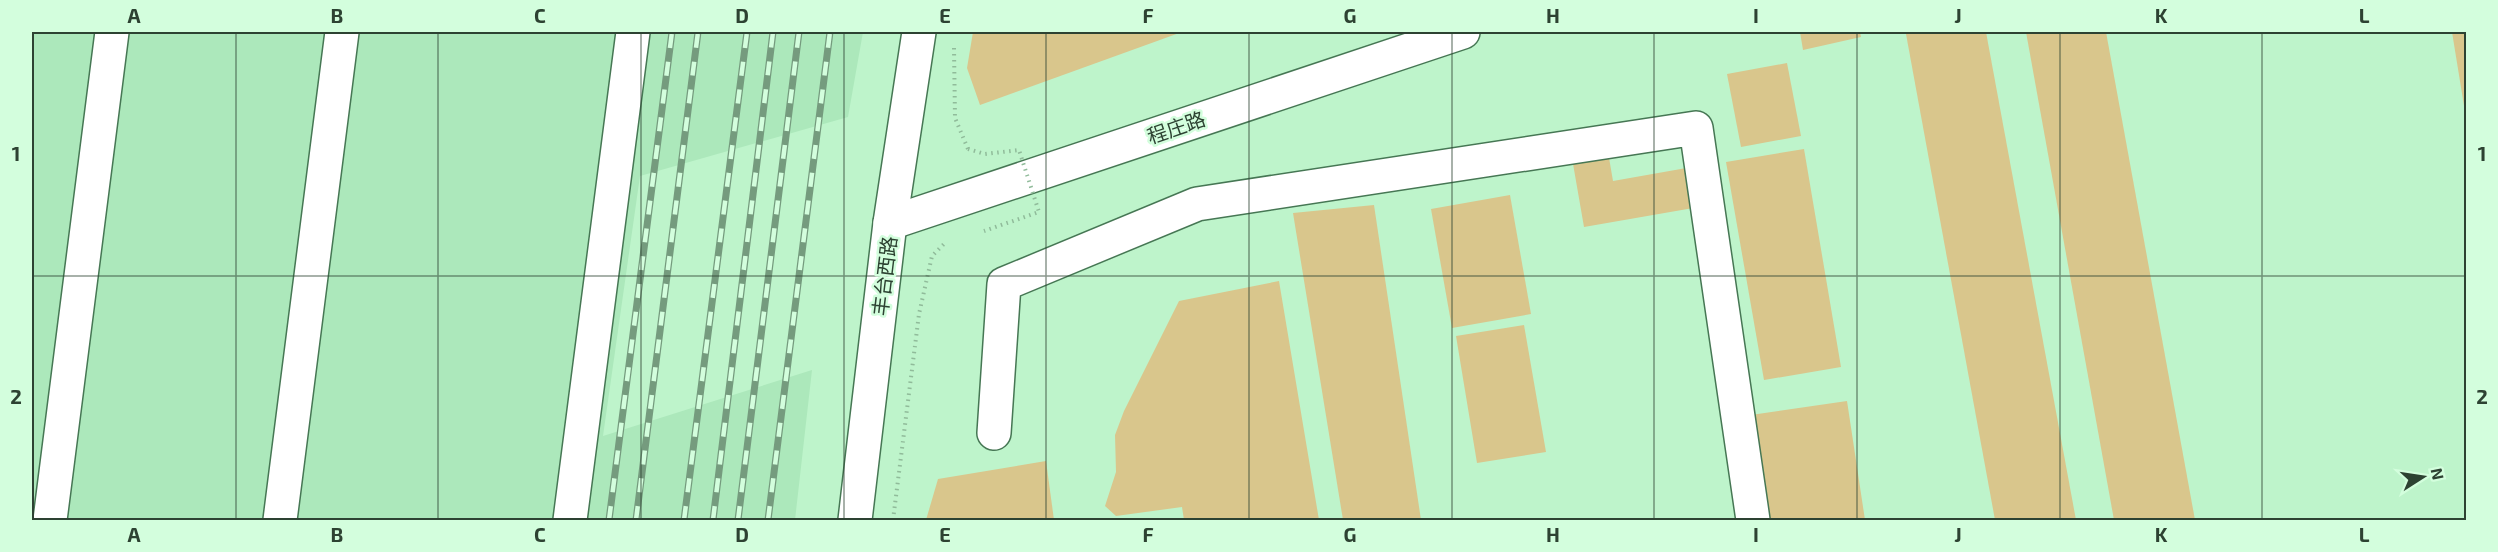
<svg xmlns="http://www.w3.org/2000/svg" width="2498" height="552" viewBox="0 0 2498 552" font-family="'Exo 2','Noto Sans SC',sans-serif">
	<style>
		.built { fill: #ace8bb }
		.building { fill: #d9c68c }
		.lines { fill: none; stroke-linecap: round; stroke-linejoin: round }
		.minor-casing { stroke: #467754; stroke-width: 36 }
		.major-casing { stroke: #467754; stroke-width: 36 }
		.path { stroke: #90bb9a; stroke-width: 4; stroke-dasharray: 1.5 4.5; stroke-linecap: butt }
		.minor { stroke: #fff; stroke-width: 33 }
		.major { stroke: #fff; stroke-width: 33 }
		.rail-casing { stroke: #759b7e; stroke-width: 7 }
		.rail { stroke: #d3fedd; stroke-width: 4.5; stroke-dasharray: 14; stroke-linecap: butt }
		.path-bridge { stroke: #90bb9a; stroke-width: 4; stroke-dasharray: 1.5 4.5; stroke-linecap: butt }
		.grid { fill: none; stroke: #2d4232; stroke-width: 1.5; stroke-opacity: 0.55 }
		.labels { text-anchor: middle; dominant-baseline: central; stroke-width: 5; stroke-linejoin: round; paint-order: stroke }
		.street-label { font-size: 20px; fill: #2d4232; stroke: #d3fedd }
		.neatline { fill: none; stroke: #2d4232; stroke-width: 2 }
		.grid-label { font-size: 20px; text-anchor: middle; font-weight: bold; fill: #2d4232 }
	</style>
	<rect width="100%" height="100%" fill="#bef4cb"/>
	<polygon class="built" points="32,32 863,32 848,117 640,176 603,436 812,370 795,520 32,520"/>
	<g class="building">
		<polygon points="973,32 1182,32 980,105 967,68"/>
		<polygon points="1800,32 1860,32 1861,37 1803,50"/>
		<polygon points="1918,32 1986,32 2076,520 1995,520 1906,34"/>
		<polygon points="2026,32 2106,32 2195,520 2114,520"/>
		<polygon points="2452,32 2466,32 2466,112 2465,112"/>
		<polygon points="1787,63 1801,136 1741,147 1727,74"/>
		<polygon points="1804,149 1841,367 1764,380 1726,162"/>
		<polygon points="1608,152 1613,181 1692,167 1699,207 1584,227 1572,158"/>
		<polygon points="1510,195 1531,314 1452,328 1431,209"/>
		<polygon points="1374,205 1421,520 1343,520 1293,213"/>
		<polygon points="1279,281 1319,520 1184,520 1182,507 1116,516 1105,506 1116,472 1115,435 1124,411 1179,301"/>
		<polygon points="1524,325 1546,452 1477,463 1456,336"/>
		<polygon points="1847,401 1865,520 1760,520 1744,416"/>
		<polygon points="1046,461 1054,520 926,520 938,479"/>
	</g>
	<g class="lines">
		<g class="minor-casing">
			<g id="minor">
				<polyline points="890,223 1463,32"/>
				<polyline points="994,433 1004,284 1197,204 1696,128 1753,520"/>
				<polyline points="50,520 112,32"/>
				<polyline points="280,520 342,32"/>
				<polyline points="570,520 633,32"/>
			</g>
		</g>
		<g class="major-casing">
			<polyline id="major" points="855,520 890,223 919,32"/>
		</g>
		<g class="path">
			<polyline points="954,48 955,118 968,149"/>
			<polyline points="893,520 919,314 932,256 946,242"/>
		</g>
		<use href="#minor" class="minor"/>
		<use href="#major" class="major"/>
		<g class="rail-casing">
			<g id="rail">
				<polyline points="609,520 672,32"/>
				<polyline points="636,520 698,32"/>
				<polyline points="684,520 747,32"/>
				<polyline points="713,520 773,32"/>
				<polyline points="738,520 799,32"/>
				<polyline points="768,520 830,32"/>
			</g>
		</g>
		<use href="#rail" class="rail"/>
		<polyline class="path-bridge" points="968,149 985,154 1019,150 1039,212 984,231"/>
	</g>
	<path class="grid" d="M236 32V520M438 32V520M641 32V520M844 32V520M1046 32V520M1249 32V520M1452 32V520M1654 32V520M1857 32V520M2060 32V520M2262 32V520M32 276H2466"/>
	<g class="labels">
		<g class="street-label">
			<text transform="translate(1176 127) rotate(-19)">程庄路</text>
			<text transform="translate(884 276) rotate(-83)">丰台西路</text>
		</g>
	</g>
	<rect width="2498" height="552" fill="none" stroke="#d3fedd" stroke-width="66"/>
	<g transform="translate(2423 477) rotate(78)" stroke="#d3fedd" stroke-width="4.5" paint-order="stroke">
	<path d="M0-4.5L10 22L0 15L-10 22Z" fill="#2d4232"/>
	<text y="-9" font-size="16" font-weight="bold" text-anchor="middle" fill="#2d4232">N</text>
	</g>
	<rect x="33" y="33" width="2432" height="486" class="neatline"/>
	<g class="grid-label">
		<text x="134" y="23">A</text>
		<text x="337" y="23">B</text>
		<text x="540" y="23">C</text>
		<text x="742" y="23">D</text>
		<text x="945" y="23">E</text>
		<text x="1148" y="23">F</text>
		<text x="1350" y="23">G</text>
		<text x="1553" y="23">H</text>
		<text x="1756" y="23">I</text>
		<text x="1958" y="23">J</text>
		<text x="2161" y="23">K</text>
		<text x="2364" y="23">L</text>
		<text x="16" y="161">1</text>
		<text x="2482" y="161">1</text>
		<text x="16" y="404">2</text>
		<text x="2482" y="404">2</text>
		<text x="134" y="542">A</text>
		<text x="337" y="542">B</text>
		<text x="540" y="542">C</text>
		<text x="742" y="542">D</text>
		<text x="945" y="542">E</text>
		<text x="1148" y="542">F</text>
		<text x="1350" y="542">G</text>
		<text x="1553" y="542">H</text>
		<text x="1756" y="542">I</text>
		<text x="1958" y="542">J</text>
		<text x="2161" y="542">K</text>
		<text x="2364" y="542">L</text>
	</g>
</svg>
